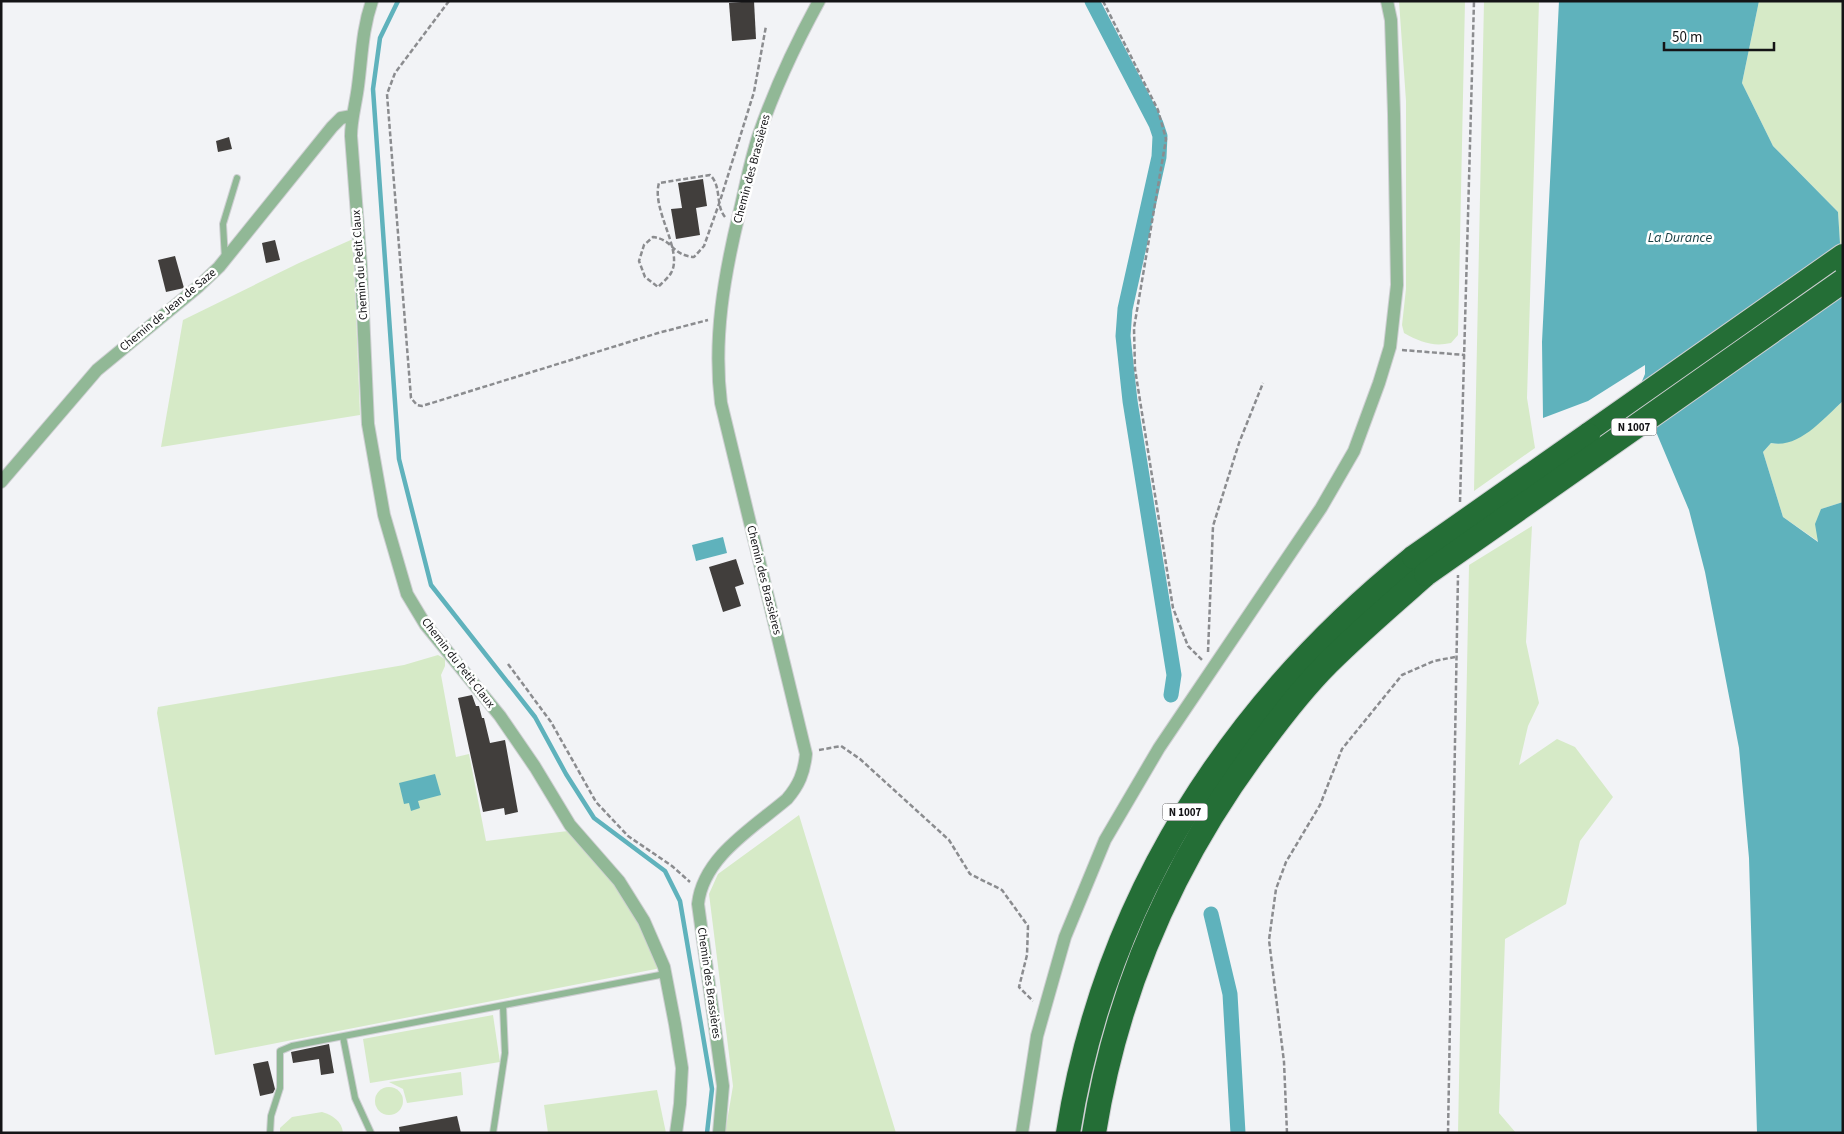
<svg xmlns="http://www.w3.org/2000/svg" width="1844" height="1134" viewBox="0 0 1844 1134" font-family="'Source Sans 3',sans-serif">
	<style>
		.green { fill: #d6eac7 }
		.water { fill: #5fb2bc }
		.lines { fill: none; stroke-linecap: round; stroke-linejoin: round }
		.stream { stroke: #5fb2bc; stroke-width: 4.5 }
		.canal { stroke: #5fb2bc; stroke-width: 15 }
		.building { fill: #413e3c }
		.lane-casing { stroke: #cecfd2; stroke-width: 8 }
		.street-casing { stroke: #cecfd2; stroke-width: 14 }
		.highway-casing { stroke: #cecfd2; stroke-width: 26 }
		.path { stroke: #8b8c8f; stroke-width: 2.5; stroke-dasharray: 5 2.5; stroke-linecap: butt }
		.lane { stroke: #91b896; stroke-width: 6 }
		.street { stroke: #91b896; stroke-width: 12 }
		.highway { stroke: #246e36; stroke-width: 24 }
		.highway-bridge-casing { stroke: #cecfd2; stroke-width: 26; stroke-linecap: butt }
		.highway-bridge { stroke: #246e36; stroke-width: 24 }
		.labels { text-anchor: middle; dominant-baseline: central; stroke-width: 5; stroke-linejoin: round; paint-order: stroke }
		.shield { fill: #fff; stroke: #5a5a5c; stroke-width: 1 }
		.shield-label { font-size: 11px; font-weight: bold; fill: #141416 }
		.street-label { font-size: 12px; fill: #141416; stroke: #fff }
		.water-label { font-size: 14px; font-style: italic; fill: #173f43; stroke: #fff }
	</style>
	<rect width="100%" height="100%" fill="#f2f3f6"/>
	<g class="green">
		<path d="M1399 1H1465L1458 335 1451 343C1433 347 1420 342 1404 333L1402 325 1406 289V101Z"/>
		<polygon points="1484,1 1539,1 1527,398 1535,448 1474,491"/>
		<polygon points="1759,1 1843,1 1843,289 1838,212 1773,146 1742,83"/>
		<polygon points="353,239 360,415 161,447 183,320 299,263"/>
		<path d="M1843 401V502L1821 509 1819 542 1783 517 1763 452 1771 443C1798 448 1825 417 1843 401Z"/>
		<polygon points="1532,526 1526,642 1539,703 1528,726 1519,765 1557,739 1575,747 1613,797 1580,841 1566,904 1505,939 1499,1113 1516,1133 1458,1133 1469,565"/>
		<polygon points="438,655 445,659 445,666 441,675 456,757 469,754 486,841 568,831 616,883 642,924 661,968 215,1055 157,713 158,707 404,665"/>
		<polygon points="799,815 896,1133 725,1133 733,1086 709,894 718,874"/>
		<polygon points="493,1015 500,1062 370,1083 363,1039"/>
		<polygon points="461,1072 463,1095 407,1103 403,1089 389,1082"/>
		<circle cx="389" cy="1101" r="14"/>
		<polygon points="657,1090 666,1133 548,1133 544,1105"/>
		<path d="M322 1112C332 1115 342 1121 343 1133H280V1128L292 1117Z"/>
	</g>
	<g class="water">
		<path d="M1559 1H1759L1742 83 1773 146 1838 212 1843 289V401C1824 418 1799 449 1771 443L1763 452 1783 517 1818 542 1815 524 1821 509 1843 502V1133H1757L1749 858 1739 748 1705 572 1689 510 1646 408 1640 386 1645 374V365L1588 401 1543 418 1542 342Z"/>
		<polygon points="723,537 727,553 696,561 692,545"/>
		<polygon points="435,774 441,795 418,801 420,808 411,811 409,803 404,804 399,783"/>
	</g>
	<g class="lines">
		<polyline class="stream" points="398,1 380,38 373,89 399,459 431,585 535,717 566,774 594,818 665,871 680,901 712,1089 707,1133"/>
		<g class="canal">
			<polyline points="1092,1 1156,124 1160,136 1159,157 1125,309 1123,336 1130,401 1174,675 1171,695"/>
			<polyline points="1211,914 1230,994 1238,1133"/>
		</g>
	</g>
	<g class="building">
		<polygon points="754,1 756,39 732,41 729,3"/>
		<polygon points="229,137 232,149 218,152 216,141"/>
		<polygon points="703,179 707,206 696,208 700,235 676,239 671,209 682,208 678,183"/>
		<polygon points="275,240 280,260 266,263 262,243"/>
		<polygon points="175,256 184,288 166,292 158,260"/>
		<polygon points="736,559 744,584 735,587 741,606 723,612 709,567"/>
		<polygon points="472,695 476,706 479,706 482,718 484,718 490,743 505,740 518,812 505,815 504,808 483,812 458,698"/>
		<polygon points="329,1044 334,1073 321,1075 319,1059 293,1063 291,1052"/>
		<polygon points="268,1061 275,1089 273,1093 260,1096 253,1064"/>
		<polygon points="457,1116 461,1133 400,1133 399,1127"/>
	</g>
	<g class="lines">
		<g class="lane-casing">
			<g id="lane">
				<polyline points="225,259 223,224 237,178"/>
				<polyline points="343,1037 355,1098 371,1133"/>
				<polyline points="270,1133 271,1116 280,1088 280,1051 292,1046 665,974"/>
				<polyline points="493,1133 505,1053 503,1006"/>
			</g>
		</g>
		<g class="street-casing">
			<g id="street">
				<path d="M372 1C362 30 362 56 358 86 356 103 351 119 351 136L361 267 368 424 384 515 407 594 425 624 500 716 535 767 570 825 619 881 644 921 664 967 675 1024 682 1068 680 1104 676 1133"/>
				<polyline points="1,482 97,370 199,286 219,267 332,127 341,118 352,116"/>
				<path d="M719 1133 723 1086 698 904C703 857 753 828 787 799 799 785 804 773 806 754L721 403C713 339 724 276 739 214 745 189 750 162 758 137 774 90 795 45 819 1"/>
				<polyline points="1022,1133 1037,1036 1065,937 1105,840 1159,748 1321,508 1354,451 1379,383 1390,347 1397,285 1394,114 1391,20 1387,1"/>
			</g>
		</g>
		<g class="highway-casing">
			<g id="highway">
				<polyline points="1588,435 1843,256"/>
				<path d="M1068 1133C1105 899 1231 704 1414 557"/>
				<path d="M1094 1133C1117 989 1175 857 1263 741 1283 714 1304 687 1328 663 1359 632 1393 603 1426 574"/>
			</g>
		</g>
		<g class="path">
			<polyline points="449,1 395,73 387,94 411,398 417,405 422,406 658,333 708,320"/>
			<polyline points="1103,1 1158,110 1166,139 1134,328 1135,369 1173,608 1188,646 1203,661"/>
			<path d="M725 217C715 205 722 186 710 175L659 183C651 210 684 251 671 273 668 278 662 283 658 287L645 277 639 261 644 245 653 237C674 240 671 255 694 257L704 246 720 201 754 92 766 26"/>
			<polyline points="1402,350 1465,355"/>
			<polyline points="1460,502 1474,1"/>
			<polyline points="1208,652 1213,526 1239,443 1263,383"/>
			<polyline points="508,664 551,722 596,802 628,836 672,866 690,882"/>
			<polyline points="819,750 841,746 860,759 949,840 970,874 1002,890 1028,926 1027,955 1019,987 1033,1001"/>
			<polyline points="1287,1133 1284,1062 1269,940 1276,889 1286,862 1320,805 1342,749 1402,675 1434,661 1455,657"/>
			<polyline points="1448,1133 1458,575"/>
		</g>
		<use href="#lane" class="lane"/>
		<use href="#street" class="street"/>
		<use href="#highway" class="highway"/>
		<g class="highway-bridge-casing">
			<g id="highway-bridge">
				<polyline points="1414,557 1588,435"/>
				<polyline points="1426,574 1843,281"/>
			</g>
		</g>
		<use href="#highway-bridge" class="highway-bridge"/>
	</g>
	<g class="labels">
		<g class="shield">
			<rect x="1611.5" y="418.5" width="45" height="17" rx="4"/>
			<rect x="1162.5" y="803.5" width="45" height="17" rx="4"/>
		</g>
		<g class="shield-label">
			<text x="1634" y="427">N 1007</text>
			<text x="1185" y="812">N 1007</text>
		</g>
		<g class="street-label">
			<text transform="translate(752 169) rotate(-75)">Chemin des Brassières</text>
			<text transform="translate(360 265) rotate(-94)">Chemin du Petit Claux</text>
			<text transform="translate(168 310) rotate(-40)">Chemin de Jean de Saze</text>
			<text transform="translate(764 580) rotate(76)">Chemin des Brassières</text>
			<text transform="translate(458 663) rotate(52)">Chemin du Petit Claux</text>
			<text transform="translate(709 983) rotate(82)">Chemin des Brassières</text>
		</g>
		<g class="water-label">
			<text x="1680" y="238">La Durance</text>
		</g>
	</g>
	<rect width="1844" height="1134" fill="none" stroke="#141416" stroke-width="5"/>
	<path d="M1664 42v8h110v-8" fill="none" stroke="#141416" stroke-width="2.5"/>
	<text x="1672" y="42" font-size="15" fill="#141416" stroke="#ffffff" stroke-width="4" paint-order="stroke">50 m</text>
</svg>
